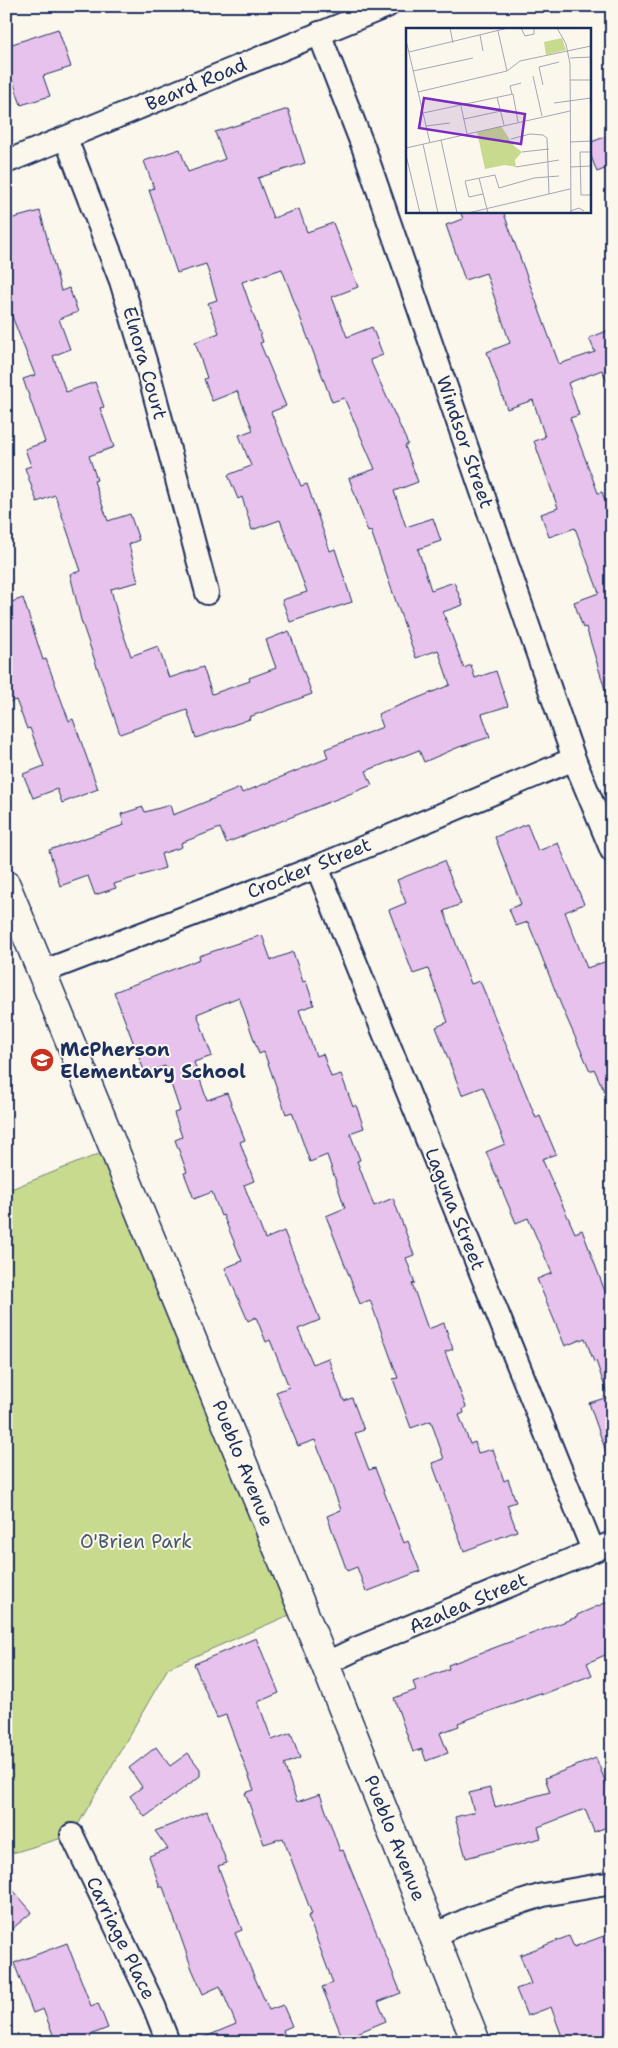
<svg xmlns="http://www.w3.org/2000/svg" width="618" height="2048" viewBox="0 0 618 2048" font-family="'Shantell Sans',sans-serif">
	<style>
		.green { fill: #c8da8e; stroke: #728476 }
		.building { fill: #e7c2ec; stroke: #1b2f5e }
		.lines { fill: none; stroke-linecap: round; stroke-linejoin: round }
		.street-casing { stroke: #1b2f5e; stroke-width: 26 }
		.secondary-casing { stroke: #1b2f5e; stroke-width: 31 }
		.street { stroke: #fbf7ec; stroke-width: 22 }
		.secondary { stroke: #fbf7ec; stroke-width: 28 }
		.labels { text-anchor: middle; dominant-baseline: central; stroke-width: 4; stroke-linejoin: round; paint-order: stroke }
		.street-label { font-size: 19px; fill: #1b2f5e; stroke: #fbf7ec }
		.poi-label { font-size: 19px; font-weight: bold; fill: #1b2f5e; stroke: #fbf7ec; text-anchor: start }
		.park-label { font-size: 19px; fill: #465a6a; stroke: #fbf7ec }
		.inset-road { fill: none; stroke: #a1a7b3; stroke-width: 1 }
		.view { fill: #7b2cbf; fill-opacity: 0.15; stroke: #7b2cbf; stroke-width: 2.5 }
		.inset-edge { fill: none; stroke: #1b2f5e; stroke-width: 2.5 }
	</style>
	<rect width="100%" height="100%" fill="#fbf7ec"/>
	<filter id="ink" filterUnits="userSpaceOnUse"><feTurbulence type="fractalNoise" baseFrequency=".02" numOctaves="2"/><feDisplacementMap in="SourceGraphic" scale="10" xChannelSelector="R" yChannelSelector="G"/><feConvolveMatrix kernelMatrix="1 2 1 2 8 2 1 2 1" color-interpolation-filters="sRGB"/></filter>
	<g filter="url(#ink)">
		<polygon class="green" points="114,1148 303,1609 168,1668 72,1835 6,1855 6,1191"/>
		<g class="building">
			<polygon points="58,29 71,67 43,76 50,96 21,105 6,61 6,46"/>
			<polygon points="288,109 305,163 258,178 273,218 299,209 307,232 333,223 358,287 332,297 347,337 372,327 383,355 370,360 408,444 405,446 418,482 394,491 406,527 433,518 441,541 418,549 431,590 454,582 463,605 443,612 464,668 471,665 475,678 496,671 508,706 482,714 490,737 459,747 424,762 419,750 366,771 372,785 226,843 220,828 181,843 182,847 161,854 165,868 114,884 116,888 95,895 88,876 60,886 49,850 124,825 121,814 143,807 145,812 170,805 173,815 240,788 242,793 328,758 325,749 383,727 378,714 450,685 438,650 416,658 371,531 368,532 349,478 375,469 344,398 332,402 282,269 242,282 263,342 260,343 286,406 271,412 301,486 307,484 330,551 335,549 352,602 290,622 282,600 307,592 280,520 252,530 242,497 238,499 228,475 251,466 239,435 253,430 237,391 212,401 204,379 207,378 195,342 219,333 208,303 217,300 206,264 177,273 149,190 154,188 144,161 180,149 188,172 225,159 215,132"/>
			<polygon points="612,134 612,166 597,172 589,151 589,143"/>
			<polygon points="40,211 61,291 69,288 78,312 59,319 70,349 53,356 66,392 95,382 104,407 100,408 114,447 89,456 97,480 94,481 108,521 130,514 139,540 129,544 138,582 111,589 119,621 131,656 158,646 169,678 203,667 212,694 250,681 249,678 276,668 266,640 289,631 312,694 249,717 250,719 196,738 187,710 120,734 81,620 70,574 81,571 55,495 37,502 25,468 31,466 25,449 45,442 23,379 35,375 6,301 6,220"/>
			<polygon points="460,211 503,211 559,364 595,352 589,338 612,329 612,392 602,370 568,383 579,415 570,418 598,493 602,492 612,519 612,695 607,696 586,627 583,628 574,602 599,593 575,528 549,537 541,514 558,508 534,441 545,437 533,400 507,409 487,352 510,343 486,273 465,280 446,225 463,219"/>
			<polygon points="23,598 43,660 46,659 69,721 73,719 98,789 62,803 57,789 33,798 23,774 44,766 30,728 27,729 16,700 6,703 6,604"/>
			<polygon points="527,824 538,851 558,843 571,873 584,904 565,912 587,968 607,961 612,974 612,1108 594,1069 590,1071 561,1005 528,922 516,926 509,909 521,904 495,837"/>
			<polygon points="444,861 461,904 444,911 471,984 480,981 536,1118 540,1116 556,1154 542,1159 575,1233 582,1230 612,1310 612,1460 609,1460 589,1403 611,1396 608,1396 596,1361 594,1362 585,1338 565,1346 537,1279 552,1273 528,1218 516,1223 486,1152 505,1144 483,1087 462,1095 436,1027 448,1022 428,969 413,974 389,910 406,903 397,880"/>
			<polygon points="262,935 271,960 293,952 303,982 306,981 314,1005 299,1010 316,1056 323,1054 331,1077 341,1074 353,1107 356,1105 364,1128 350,1133 360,1160 357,1161 374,1206 393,1198 414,1255 406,1258 415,1283 412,1284 428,1329 444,1323 453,1349 445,1352 466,1407 463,1409 464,1413 459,1415 470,1444 475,1442 478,1453 493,1449 504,1481 508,1479 516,1502 507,1505 517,1531 464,1551 432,1463 444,1459 431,1421 411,1428 393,1379 398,1378 370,1300 360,1304 326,1216 345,1208 327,1155 310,1162 292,1112 286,1114 264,1052 259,1054 239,997 197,1014 212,1056 194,1062 207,1100 227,1093 245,1140 240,1142 254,1181 244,1185 265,1239 284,1231 320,1320 298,1329 313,1364 328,1358 344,1401 352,1398 364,1430 355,1433 369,1470 375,1468 404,1543 408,1541 420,1571 366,1592 357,1567 347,1571 327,1516 341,1510 315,1440 298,1446 276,1392 289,1387 270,1340 266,1342 256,1317 248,1321 225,1268 242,1261 223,1215 221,1216 212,1192 194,1199 184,1173 187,1172 175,1140 182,1137 174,1113 180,1111 165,1066 145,1073 114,992 200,959 199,956"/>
			<polygon points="612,1600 612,1652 587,1663 592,1675 541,1695 540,1693 458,1723 459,1726 440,1733 448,1753 426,1761 422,1749 413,1752 394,1698 416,1690 413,1682 449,1669 448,1665 577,1617 577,1615"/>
			<polygon points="256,1638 279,1693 258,1702 272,1740 291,1733 300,1758 284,1764 297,1802 320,1794 340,1851 343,1850 401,1993 378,2002 386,2021 343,2039 322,1987 333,1983 308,1916 312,1914 283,1838 264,1844 245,1793 254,1790 226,1715 217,1718 194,1664"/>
			<polygon points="156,1747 170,1766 188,1753 200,1769 200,1776 145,1817 130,1796 142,1787 129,1768"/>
			<polygon points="596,1758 612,1798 612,1825 594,1832 585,1809 538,1827 541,1838 466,1858 455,1817 474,1812 469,1793 490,1788 495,1807 550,1792 545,1778"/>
			<polygon points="207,1811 227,1863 218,1866 242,1930 235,1933 269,2010 283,2005 292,2026 283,2030 287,2042 193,2042 236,2024 220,1986 203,1994 192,1969 163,1887 160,1887 149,1856 168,1849 155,1831"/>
			<polygon points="6,1882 32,1912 6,1934"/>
			<polygon points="612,1933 612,2042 564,2042 551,2007 527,2016 516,1989 531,1984 520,1955 569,1936 574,1947"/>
			<polygon points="67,1943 91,2006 98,2003 108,2028 90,2035 92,2042 56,2042 43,2009 33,2013 14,1963"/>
		</g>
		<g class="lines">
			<g class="street-casing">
				<g id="street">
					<polyline points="319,33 364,149 574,759 612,851"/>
					<polyline points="66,139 121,281 149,374 207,593"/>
					<polyline points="6,162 387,6"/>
					<polyline points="317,867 593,1550"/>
					<polyline points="42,972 317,867 574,759"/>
					<polyline points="325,1664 358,1648 612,1543"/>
					<polyline points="72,1835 154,2006 168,2042"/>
					<polyline points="434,1935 471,1918 543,1895 612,1883"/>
				</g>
			</g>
			<g class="secondary-casing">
				<polyline id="secondary" points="6,885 325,1664 476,2042"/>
			</g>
			<use href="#street" class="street"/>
			<use href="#secondary" class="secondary"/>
		</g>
	</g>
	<defs>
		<g id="school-disc" transform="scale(1.25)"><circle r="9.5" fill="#c8321e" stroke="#fbf7ec"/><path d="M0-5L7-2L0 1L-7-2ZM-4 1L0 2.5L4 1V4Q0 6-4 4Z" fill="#fff"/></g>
	</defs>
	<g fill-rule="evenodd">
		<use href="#school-disc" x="42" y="1060"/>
	</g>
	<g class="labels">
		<g class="street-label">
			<text transform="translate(196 84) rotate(-23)">Beard Road</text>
			<text transform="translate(145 363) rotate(74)">Elnora Court</text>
			<text transform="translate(465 442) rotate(71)">Windsor Street</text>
			<text transform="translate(309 868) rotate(-22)">Crocker Street</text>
			<text transform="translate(455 1209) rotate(68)">Laguna Street</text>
			<text transform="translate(243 1463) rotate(68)">Pueblo Avenue</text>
			<text transform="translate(468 1603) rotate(-23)">Azalea Street</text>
			<text transform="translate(395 1838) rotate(68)">Pueblo Avenue</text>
			<text transform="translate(121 1938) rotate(64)">Carriage Place</text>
		</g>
		<g class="poi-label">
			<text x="60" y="1049">McPherson<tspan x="60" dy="22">Elementary School</tspan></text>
		</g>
		<g class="park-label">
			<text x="136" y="1541">O'Brien Park</text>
		</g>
	</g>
	<g transform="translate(406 28)">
		<rect width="185" height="185" fill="#fbf7ec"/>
		<path d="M156 10 160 22 140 27 138 14ZM95 98 108 118 116 124 109 132 110 139 99 137 79 141 71 104Z" fill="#c8da8e"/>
		<path class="inset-road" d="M44 0 47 15M115 0 119 8 128 6V0M151 0 160 16 164 36 165 185M92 3 101 43M74 7 77 23M0 12 24 115M3 24 102 0M164 30 185 29M7 43 67 30M127 48 136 88M164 52H185M137 57 133 39 153 34M12 64 101 43 114 33 185 18M106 66 104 58 115 55M91 69 98 97M148 75 185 70M55 78 61 106M17 85 107 66 112 94M58 91 95 83M20 98 44 95M105 111 124 106 137 107 141 110 143 166M35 112 51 185M165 114 185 113M17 116 32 185M0 120 164 83M116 124 143 121M185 124H174L175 167H185M0 127 14 185M110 139 153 132M164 139 185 138M73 150 82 185M77 166 63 169 59 153 89 147 93 160 128 150 153 148M164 183 173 180 178 183M62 185 164 161"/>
		<path class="view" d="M18 70 119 86 115 116 13 100Z"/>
		<rect width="185" height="185" class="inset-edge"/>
	</g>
	<rect width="618" height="2048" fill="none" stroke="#fbf7ec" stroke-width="25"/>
	<rect x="12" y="12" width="593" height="2023" fill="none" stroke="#1b2f5e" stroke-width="2" filter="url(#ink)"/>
</svg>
